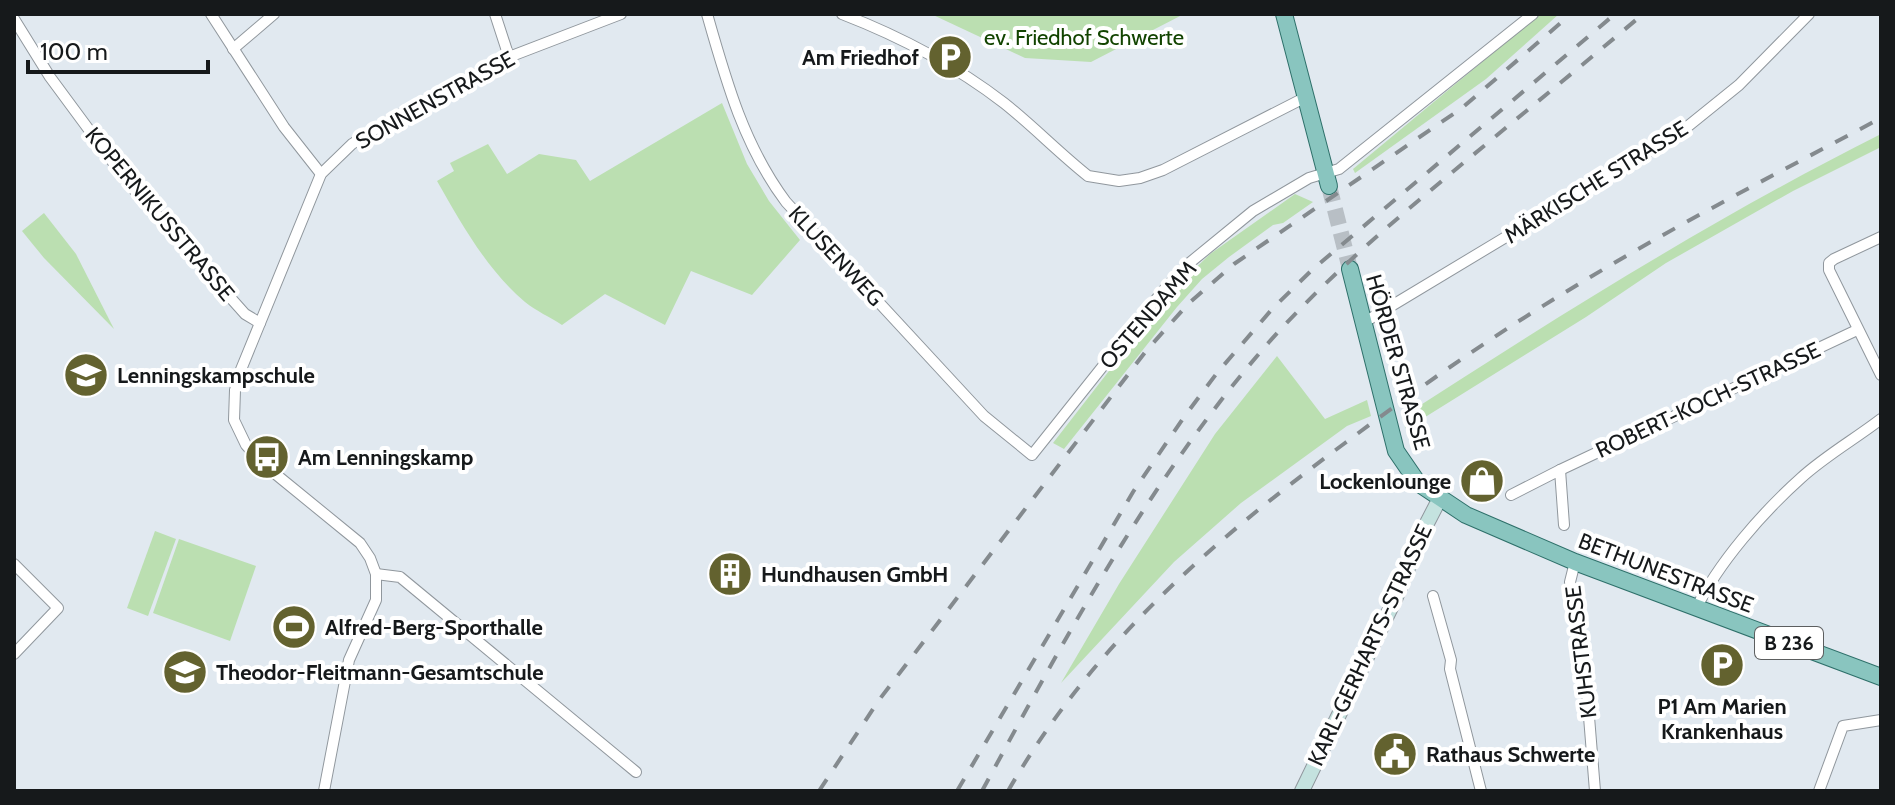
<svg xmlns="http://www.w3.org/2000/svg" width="1895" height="805" viewBox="0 0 1895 805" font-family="Cabin,sans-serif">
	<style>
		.green { fill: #bbdfb1 }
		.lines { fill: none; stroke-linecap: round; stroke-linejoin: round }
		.primary-tunnel { stroke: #b8bfc5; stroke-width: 16; stroke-dasharray: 16 8; stroke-linecap: butt }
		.street-casing { stroke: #90979d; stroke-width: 12 }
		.secondary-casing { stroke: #90979d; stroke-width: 16 }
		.primary-casing { stroke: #2e706a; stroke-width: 18 }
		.street { stroke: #fff; stroke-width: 10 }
		.secondary { stroke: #c4e2df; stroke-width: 14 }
		.primary { stroke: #89c5bf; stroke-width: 16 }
		.rail { stroke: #848a8e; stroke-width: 4; stroke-dasharray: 14 14; stroke-linecap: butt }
		.labels { text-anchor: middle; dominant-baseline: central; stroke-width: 8; stroke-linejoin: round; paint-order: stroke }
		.shield { fill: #fff; stroke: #5c5e5f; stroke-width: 2 }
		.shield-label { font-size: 20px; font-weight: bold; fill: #16191b }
		.park-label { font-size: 22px; fill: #124400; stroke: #fff }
		.poi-label { font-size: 22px; font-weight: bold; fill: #16191b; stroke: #fff; text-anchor: start }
		.street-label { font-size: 22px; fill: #16191b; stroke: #fff }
	</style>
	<rect width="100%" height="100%" fill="#e1e9f0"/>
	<g class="green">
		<polygon points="931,14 1184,14 1091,62 1025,58"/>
		<polygon points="1540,14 1559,14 1486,79 1355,173 1353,169"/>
		<path d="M722 103 747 164 769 201 800 240 752 295 691 271 665 325 605 294 562 325C550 317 536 311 525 302 487 270 461 223 437 181L454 171 450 163 488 144 507 174 539 154 576 160 590 181Z"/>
		<path d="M1881 134V147L1793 191 1666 263 1586 317 1406 429 1402 417C1558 316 1714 218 1881 134Z"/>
		<polygon points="1295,194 1313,202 1283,223 1273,225 1229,257 1202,279 1177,307 1064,449 1053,443 1168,295 1210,254"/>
		<polygon points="44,213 76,254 114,329 44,258 22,231"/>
		<polygon points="1277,356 1325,419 1367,400 1371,416 1347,426 1241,503 1174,562 1061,683 1119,584 1215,434"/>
		<polygon points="155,531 176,539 148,616 127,608"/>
		<polygon points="179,539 256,566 230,641 153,613"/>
	</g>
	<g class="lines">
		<polyline class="primary-tunnel" points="1329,186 1350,269"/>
		<g class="street-casing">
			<g id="street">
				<polyline points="211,14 284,127 321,174"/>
				<polyline points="495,14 509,57"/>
				<path d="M707 14C726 81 744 146 786 202L984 416 1032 455 1162 292 1187 265 1253 211 1309 178 1339 169 1533 14"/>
				<path d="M842 14C899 36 956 66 1004 103 1033 126 1059 153 1088 176L1119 181 1140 178 1163 170 1306 97"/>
				<polyline points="14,19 50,77 129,184 245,314 260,323"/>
				<polyline points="233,49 274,14"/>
				<polyline points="1881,237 1834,259 1829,263 1829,270 1881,375"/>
				<polyline points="1363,323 1682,131 1739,85 1809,14"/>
				<polyline points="1560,470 1857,330"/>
				<polyline points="1511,495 1560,470 1564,525"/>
				<polyline points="1575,562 1570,582 1587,692 1595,791"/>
				<polyline points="14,564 58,608 14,654"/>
				<polyline points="376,574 400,577 636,772"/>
				<polyline points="1433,596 1451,660 1450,669 1481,791"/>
				<path d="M1696 609C1718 563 1763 512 1801 478 1825 456 1855 439 1881 419"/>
				<polyline points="324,791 349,660 376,600 376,574 370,558 360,543 262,463 246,445 234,420 235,390 240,372 321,174 352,144 390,120 509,57 621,14"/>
				<polyline points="1819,791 1843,726 1881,720"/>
			</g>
		</g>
		<g class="secondary-casing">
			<polyline id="secondary" points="1302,791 1396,597 1424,529 1439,500"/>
		</g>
		<g class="primary-casing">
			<g id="primary">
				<polyline points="1284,14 1329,186"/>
				<polyline points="1350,269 1396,451 1418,483 1466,515 1575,562 1881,677"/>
			</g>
		</g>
		<use href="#street" class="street"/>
		<use href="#secondary" class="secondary"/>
		<use href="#primary" class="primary"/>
		<g class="rail">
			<polyline points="819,791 879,700 1146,351 1188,304 1234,264 1462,108 1571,14"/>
			<polyline points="957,791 1133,492 1184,417 1217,373 1273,308 1313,269 1615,14"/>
			<path d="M982 791C1065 638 1149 481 1263 349 1324 279 1396 219 1467 160 1526 111 1585 63 1643 14"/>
			<path d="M1008 791C1093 644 1210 543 1345 443 1417 389 1492 336 1569 290 1670 228 1776 174 1881 118"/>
		</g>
	</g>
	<defs>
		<g id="parking-disc" transform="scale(2.3)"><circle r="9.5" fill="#63622f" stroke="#fff"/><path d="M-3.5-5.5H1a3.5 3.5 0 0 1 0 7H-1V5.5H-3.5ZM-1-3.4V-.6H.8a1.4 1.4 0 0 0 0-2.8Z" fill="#fff"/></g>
		<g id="school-disc" transform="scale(2.3)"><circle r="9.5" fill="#63622f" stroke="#fff"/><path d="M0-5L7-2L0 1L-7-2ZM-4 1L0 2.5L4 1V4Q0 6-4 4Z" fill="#fff"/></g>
		<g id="bus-disc" transform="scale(2.3)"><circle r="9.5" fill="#63622f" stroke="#fff"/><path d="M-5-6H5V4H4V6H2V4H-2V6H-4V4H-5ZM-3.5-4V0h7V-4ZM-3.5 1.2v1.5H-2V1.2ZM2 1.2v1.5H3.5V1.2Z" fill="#fff"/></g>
		<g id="shop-disc" transform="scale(2.3)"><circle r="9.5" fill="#63622f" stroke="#fff"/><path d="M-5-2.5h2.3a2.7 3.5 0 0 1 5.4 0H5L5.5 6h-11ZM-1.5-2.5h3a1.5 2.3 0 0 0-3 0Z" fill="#fff"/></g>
		<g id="building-disc" transform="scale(2.3)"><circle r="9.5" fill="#63622f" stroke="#fff"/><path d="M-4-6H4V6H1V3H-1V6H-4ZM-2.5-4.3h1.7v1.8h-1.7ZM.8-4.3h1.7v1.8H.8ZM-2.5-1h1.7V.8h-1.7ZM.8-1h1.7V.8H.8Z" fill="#fff"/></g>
		<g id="stadium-disc" transform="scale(2.3)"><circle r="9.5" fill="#63622f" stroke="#fff"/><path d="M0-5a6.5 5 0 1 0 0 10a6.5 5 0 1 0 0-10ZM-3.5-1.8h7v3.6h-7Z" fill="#fff"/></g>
		<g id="civic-disc" transform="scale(2.3)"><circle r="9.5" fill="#63622f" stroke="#fff"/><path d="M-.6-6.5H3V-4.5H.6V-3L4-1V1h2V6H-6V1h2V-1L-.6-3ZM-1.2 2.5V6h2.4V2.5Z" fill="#fff"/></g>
	</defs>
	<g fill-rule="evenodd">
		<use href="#parking-disc" x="950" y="57"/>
		<use href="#school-disc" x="86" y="375"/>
		<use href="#bus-disc" x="267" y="457"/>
		<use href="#shop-disc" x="1482" y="481"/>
		<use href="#building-disc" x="730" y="574"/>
		<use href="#stadium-disc" x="294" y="627"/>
		<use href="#parking-disc" x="1722" y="665"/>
		<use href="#school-disc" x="185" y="672"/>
		<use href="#civic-disc" x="1395" y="754"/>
	</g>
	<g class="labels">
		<rect class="shield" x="1755" y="627" width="68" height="32" rx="6"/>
		<g class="shield-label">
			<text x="1789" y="643">B 236</text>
		</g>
		<g class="park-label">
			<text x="1084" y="37">ev. Friedhof Schwerte</text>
		</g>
		<g class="poi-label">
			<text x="919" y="57" text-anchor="end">Am Friedhof</text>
			<text x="117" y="375">Lenningskampschule</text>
			<text x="298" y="457">Am Lenningskamp</text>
			<text x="1451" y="481" text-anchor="end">Lockenlounge</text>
			<text x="761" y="574">Hundhausen GmbH</text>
			<text x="325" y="627">Alfred-Berg-Sporthalle</text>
			<text x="216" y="672">Theodor-Fleitmann-Gesamtschule</text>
			<text x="1722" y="706" text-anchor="middle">P1 Am Marien<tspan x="1722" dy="25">Krankenhaus</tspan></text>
			<text x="1426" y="754">Rathaus Schwerte</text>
		</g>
		<g class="street-label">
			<text transform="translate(435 100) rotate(-29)">SONNENSTRASSE</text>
			<text transform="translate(1596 182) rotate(-32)">MÄRKISCHE STRASSE</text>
			<text transform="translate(160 214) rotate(50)">KOPERNIKUSSTRASSE</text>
			<text transform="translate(836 256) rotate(47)">KLUSENWEG</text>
			<text transform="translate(1148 315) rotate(-49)">OSTENDAMM</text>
			<text transform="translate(1398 362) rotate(74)">HÖRDER STRASSE</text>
			<text transform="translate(1708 400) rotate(-25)">ROBERT-KOCH-STRASSE</text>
			<text transform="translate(1666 573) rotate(21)">BETHUNESTRASSE</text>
			<text transform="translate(1370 645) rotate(-65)">KARL-GERHARTS-STRASSE</text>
			<text transform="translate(1581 652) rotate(-97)">KUHSTRASSE</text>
		</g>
	</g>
	<rect width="1895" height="805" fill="none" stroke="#16191b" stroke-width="32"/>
	<path d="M28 60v12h180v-12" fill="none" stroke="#16191b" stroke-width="4"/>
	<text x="40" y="60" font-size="24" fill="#16191b" stroke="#ffffff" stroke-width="6" paint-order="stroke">100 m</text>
</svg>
